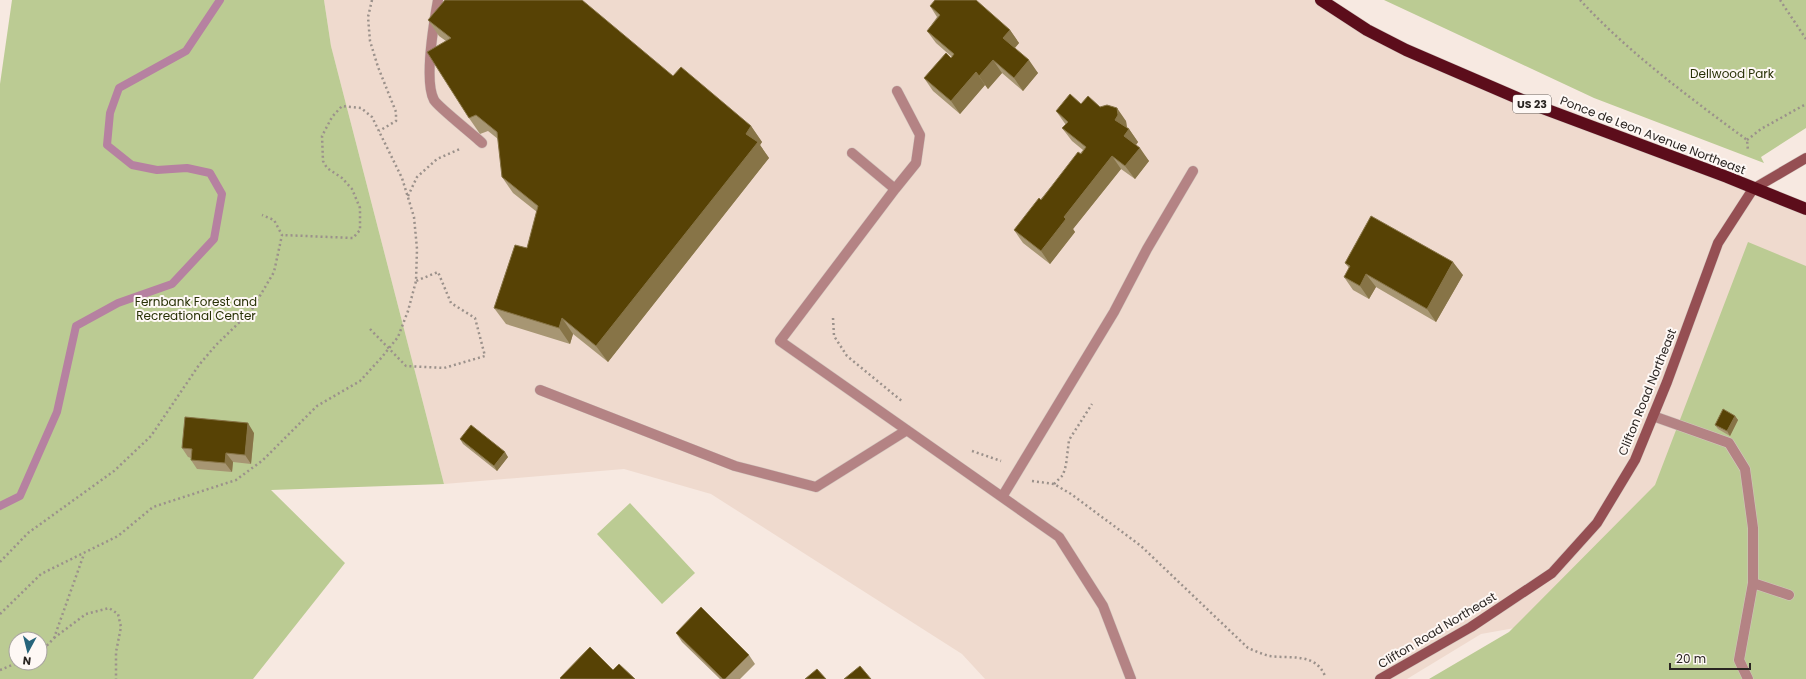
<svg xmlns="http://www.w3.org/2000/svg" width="1806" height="679" viewBox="0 0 1806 679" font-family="Poppins,sans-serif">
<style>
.built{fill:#efdace}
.green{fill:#bbcb93;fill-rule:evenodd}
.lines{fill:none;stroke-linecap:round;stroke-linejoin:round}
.stream{stroke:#b681a1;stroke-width:8}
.lane-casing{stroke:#d2c6bf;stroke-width:11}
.secondary-casing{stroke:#d2c6bf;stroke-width:11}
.highway-casing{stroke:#d2c6bf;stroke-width:13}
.path{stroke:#9b918b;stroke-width:2.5;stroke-dasharray:2 3;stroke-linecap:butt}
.lane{stroke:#b48384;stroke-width:10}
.secondary{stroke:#954f53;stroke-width:10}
.highway{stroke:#5c0d1b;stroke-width:12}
.wall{fill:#a79673}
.shaded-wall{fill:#877447}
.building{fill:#574205;stroke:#877447}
.labels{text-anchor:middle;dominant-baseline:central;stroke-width:4;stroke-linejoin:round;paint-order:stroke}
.shield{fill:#fef8f5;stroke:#6a6461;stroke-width:1}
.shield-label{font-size:11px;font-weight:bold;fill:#2a2522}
.park-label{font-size:12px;fill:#283106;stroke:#fef8f5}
.street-label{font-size:12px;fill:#2a2522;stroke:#fef8f5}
</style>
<rect width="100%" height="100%" fill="#f7e9e1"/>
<path class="built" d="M324,0H1324L1387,40L1806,209V679L1571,618L1481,634L1407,679H985L962,654L711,494L624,469L444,484L331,46Z"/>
<path class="green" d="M12,0H324L331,46L444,484L271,490L345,563L253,679H0V84ZM16,639H40V663H16Z
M1384,0H1806V128L1761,157L1764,163L1594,98Z
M1748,242L1806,266V679H1429L1509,632L1655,485Z
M630,503L695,573L662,604L597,534Z"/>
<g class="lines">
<path class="stream" d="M0,506L20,496L57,412L76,326L118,303L172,284L214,239L222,194L210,173L187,168L157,170L132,165L107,145L110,113L119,88L186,51L220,0"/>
<g class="lane-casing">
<path id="lane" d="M438,0C434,22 424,81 434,100C438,107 474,135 482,143
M852,153L895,189L916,163L920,135L897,91
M895,189L780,341L1059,537L1103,606L1131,679
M540,390L735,466L816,487L907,430
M1653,416L1729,443L1745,469L1753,528V583L1739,660L1748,679
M1002,497L1114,312L1147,249L1193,171
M1753,583L1789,595"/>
</g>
<g class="secondary-casing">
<path id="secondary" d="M1380,679L1471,627L1552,573L1597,523L1635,460L1667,382L1718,243L1753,189L1806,158"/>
</g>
<g class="highway-casing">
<path id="highway" d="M1321,0L1367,30L1406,50L1529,103L1727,177L1806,209"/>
</g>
<path class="path" d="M372,0L368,17L370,41L378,67L396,112V121L379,131
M1580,0C1629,53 1689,97 1747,140L1748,151
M1780,0L1806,39
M1747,140L1761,129L1806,104
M408,196L417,177L437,159L460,149
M833,318L834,336L847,356L903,402
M370,329L406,366L444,368L485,356L475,318L451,303L438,272L416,281
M972,451L1001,461
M1032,481L1054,484L1071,494L1141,546L1248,648C1255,651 1262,654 1269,656C1290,659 1315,652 1325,676
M1054,484L1063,475L1066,465L1069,440L1092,404
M0,562L28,533L114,471L151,436L199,365L216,345L251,311L274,272L282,235L274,220L262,215
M0,614L41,574L118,536L153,507L236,480L263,460L317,406L360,381L382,357L398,337L408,311L416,281L417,249L414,217L402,178L372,117L361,108L342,106L332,117L322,136L323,161L327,168L342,178L352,189L360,208V230L353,238L282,235
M54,638L86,614L109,608L118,614L121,627L116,652V679
M40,653L54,638L84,554
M0,670L17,663"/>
<use href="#lane" class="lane"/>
<use href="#secondary" class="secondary"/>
<use href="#highway" class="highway"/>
</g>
<path class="wall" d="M930,6L1010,30L1019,43L1015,48L1038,73L1023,91L1002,73L988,89L985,85L960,114L933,91L924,78L952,57L936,43L927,31L937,17Z
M428,20L673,76L751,126L762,142L760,145L769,158L608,362L573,334L570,344L506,324L494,308L527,248L537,212L513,193L502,177L498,139L488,131L480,134L469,118L446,41L439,36Z
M1081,104L1100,107L1126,121L1127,128L1129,129L1138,142L1136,145L1149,161L1135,179L1121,169L1073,229L1075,232L1050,264L1023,243L1014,230L1083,150L1072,141L1062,128L1066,125L1056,111Z
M1345,263L1463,275L1436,322L1376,287L1369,299L1353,290L1344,277L1349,268Z
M1735,416L1738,420L1730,436L1718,429L1715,425Z
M254,433L251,464L233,462L232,472L197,469L191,460V458L188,457L182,448Z
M460,439L508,457L497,471L463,444Z
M676,633L749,655L755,664L740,679H720L682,642Z"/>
<path class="shaded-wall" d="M1010,30L1019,43L1012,51L1003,38Z
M993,60L1002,73L988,89L979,76Z
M1029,60L1038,73L1023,91L1014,78Z
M976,72L985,85L960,114L951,101Z
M1117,108L1126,121L1127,128L1115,120Z
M751,126L762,142L760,145L769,158L608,362L596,346Z
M1129,129L1138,142L1133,149L1124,136Z
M1140,148L1149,161L1135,179L1125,166Z
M1112,156L1121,169L1073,229L1075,232L1050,264L1041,251L1064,217Z
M1453,262L1463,275L1436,322L1427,309Z
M1366,274L1376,287L1369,299L1360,286Z
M562,318L573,334L570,344L559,328Z
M1735,416L1738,420L1730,436L1727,431Z
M248,423L254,433L251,464L245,455Z
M505,452L508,457L497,471L494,466Z
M226,453L233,462L232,472L225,463Z"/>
<path class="building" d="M445,0H582L673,76L681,67L751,126L746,134L758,142L596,346L562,318L559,328L494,308L515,245L527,248L538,206L502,177L497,132L476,115L469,118L427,52L451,38L428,20Z
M935,0H976L1010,30L1003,38L1029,60L1014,78L993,60L979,76L976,72L951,101L924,78L946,53L951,58L954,54L927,31L940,15L930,6Z
M1070,94L1081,104L1088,96L1100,107L1107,105L1117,108L1118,115L1115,120L1129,129L1124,136L1140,148L1125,166L1112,156L1064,217L1066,219L1041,251L1014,230L1039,198L1041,200L1078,152L1081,154L1086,147L1062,128L1068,122L1056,111Z
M1371,216L1453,262L1427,309L1366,274L1360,286L1344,277L1350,266L1345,263Z
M1723,409L1735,416L1727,431L1715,425Z
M185,417L248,423L245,455L226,453L225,463L191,460L192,449L182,448Z
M471,425L505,452L494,466L460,439Z
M701,607L749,655L725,679H723L676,633Z
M590,647L613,670L619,664L635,679H561L560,678Z
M860,666L871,679H844Z
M817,669L826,679H805Z"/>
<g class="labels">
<rect class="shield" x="1513" y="95" width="38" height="18" rx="3"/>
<g class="shield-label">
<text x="1532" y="104">US 23</text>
</g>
<g class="park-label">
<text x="1732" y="73">Dellwood Park</text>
<text x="196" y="301">Fernbank Forest and<tspan x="196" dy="14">Recreational Center</tspan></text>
</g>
<g class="street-label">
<text transform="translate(1653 135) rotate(21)">Ponce de Leon Avenue Northeast</text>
<text transform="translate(1647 392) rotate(-68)">Clifton Road Northeast</text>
<text transform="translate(1437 630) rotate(-31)">Clifton Road Northeast</text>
</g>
</g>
<g transform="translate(28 651) rotate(187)"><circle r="19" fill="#fef8f5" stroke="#a9a4a1"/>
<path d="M0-3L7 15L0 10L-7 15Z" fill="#27647b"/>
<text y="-6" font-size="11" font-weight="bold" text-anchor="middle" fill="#2a2522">N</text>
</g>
<path d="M1670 663v6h80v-6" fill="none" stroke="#2a2522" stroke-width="2"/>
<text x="1676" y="663" font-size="12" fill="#2a2522" stroke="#fef8f5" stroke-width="3" paint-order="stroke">20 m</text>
</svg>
